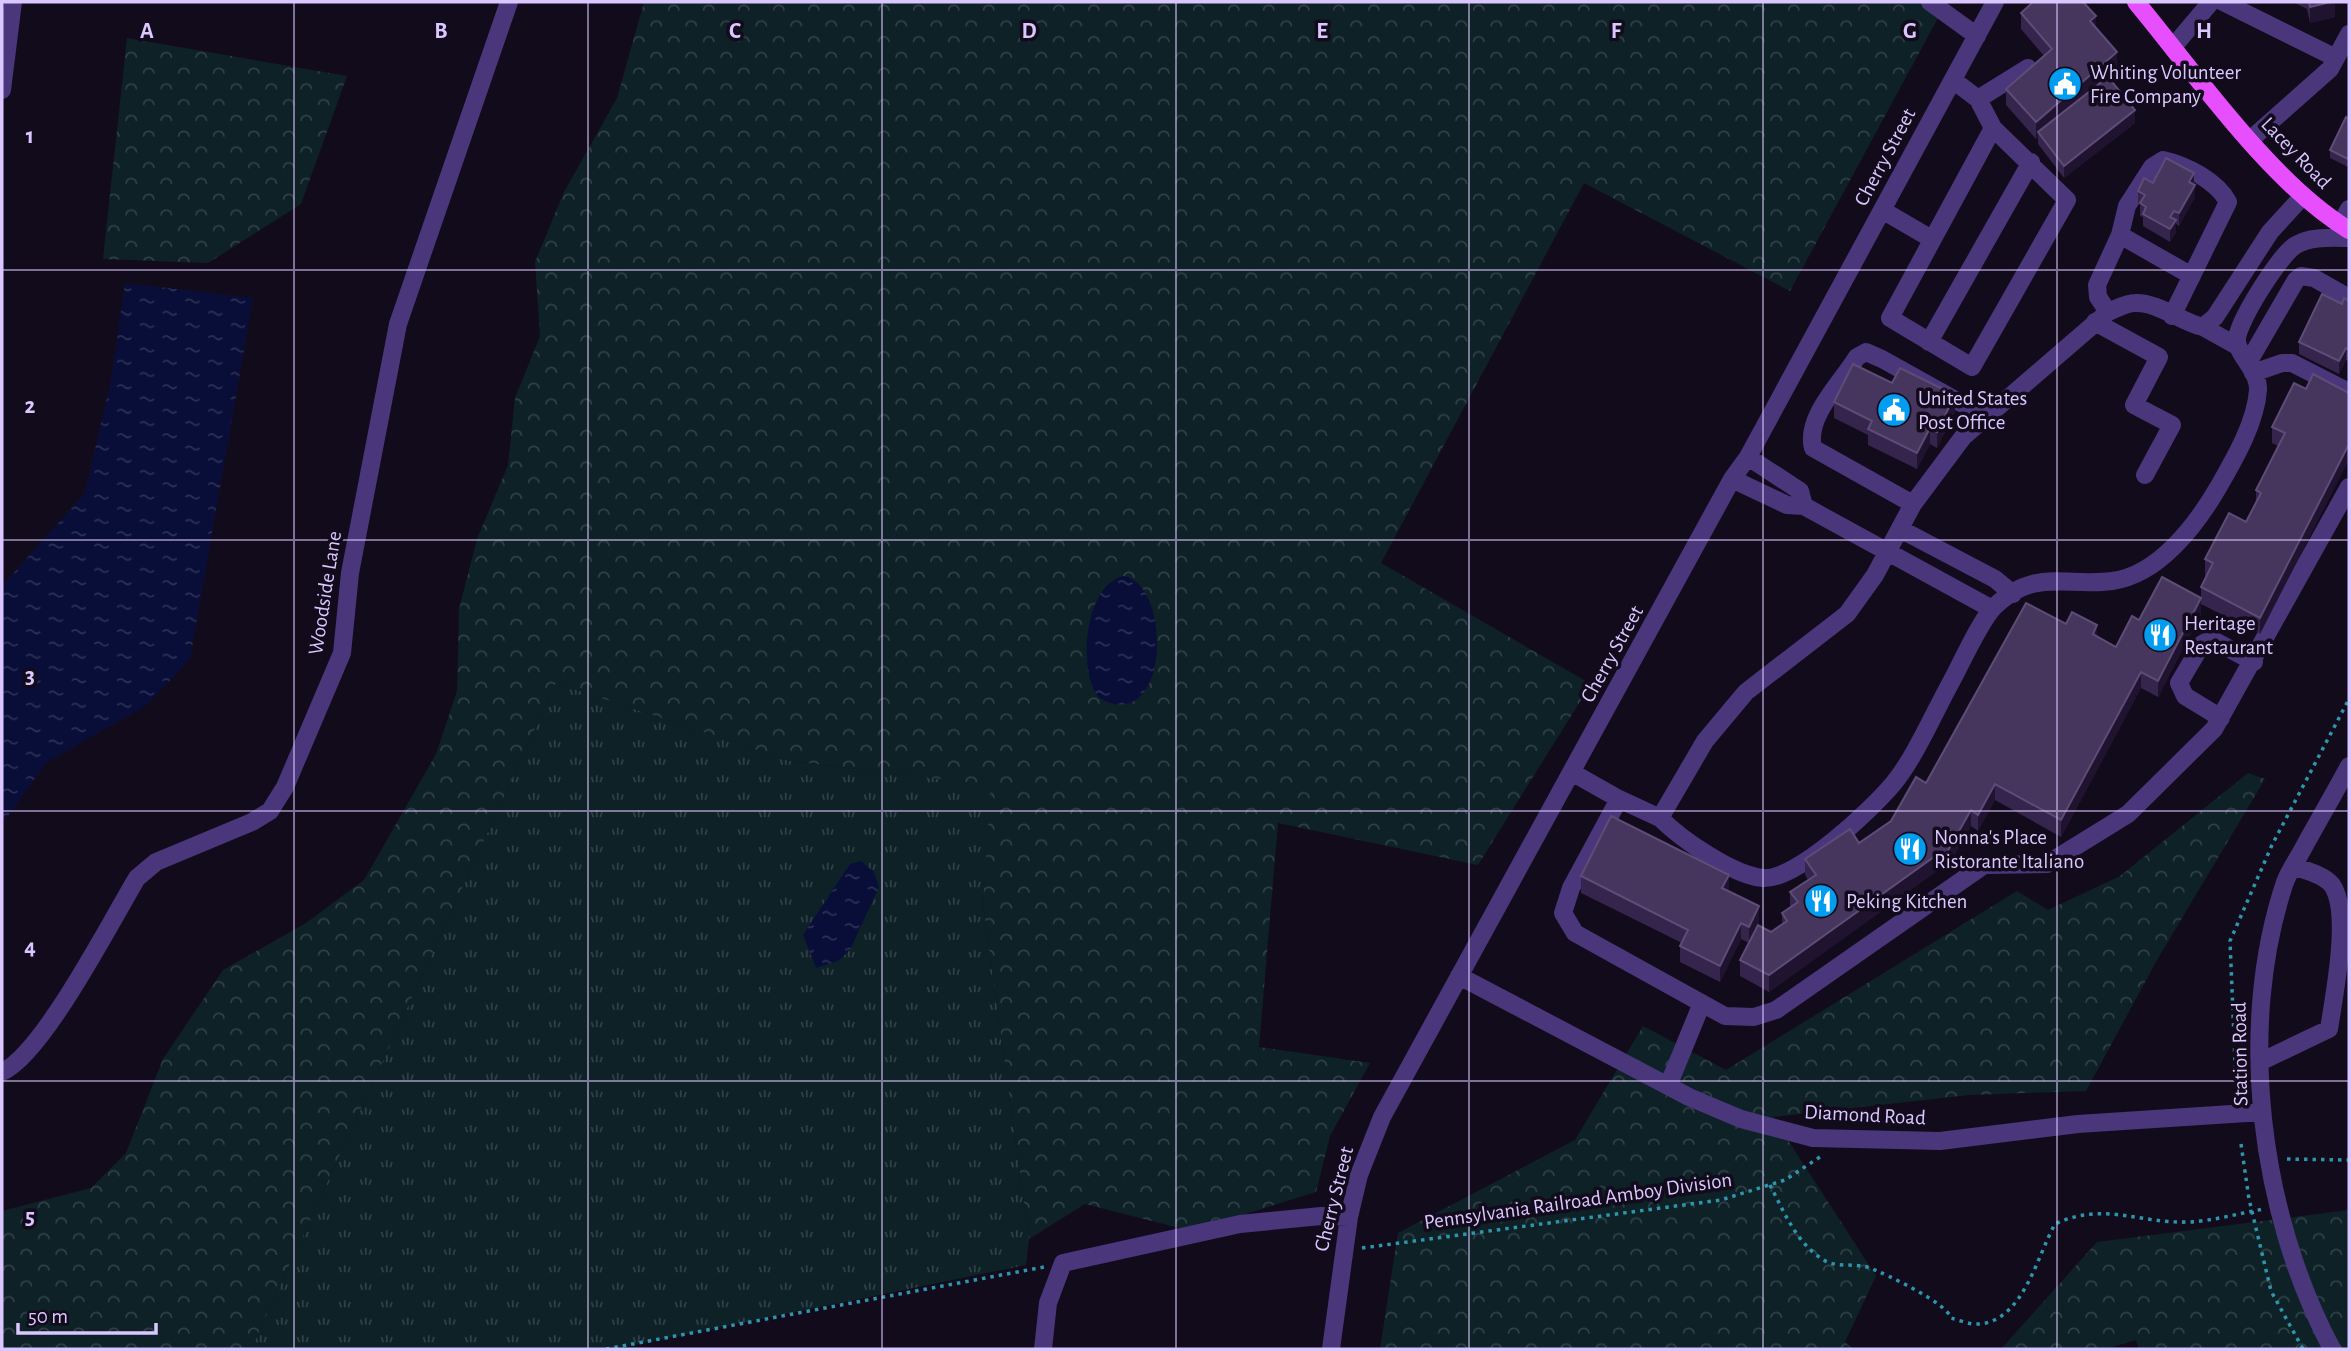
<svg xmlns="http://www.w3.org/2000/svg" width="2351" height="1351" viewBox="0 0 2351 1351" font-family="'Alegreya Sans',sans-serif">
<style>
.grass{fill:url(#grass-tufts)}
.forest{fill:url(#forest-crowns)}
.water{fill:url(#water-ripples)}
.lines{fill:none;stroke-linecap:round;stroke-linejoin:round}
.path{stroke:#2d95ac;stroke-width:3.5;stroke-dasharray:3.5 5;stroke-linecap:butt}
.minor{stroke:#4a367b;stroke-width:18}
.major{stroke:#e74ffe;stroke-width:18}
.wall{fill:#35244b}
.shaded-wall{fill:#1f1330}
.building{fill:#46365e;stroke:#5e4c77;stroke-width:2}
.grid{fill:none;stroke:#dbc7ff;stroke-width:2;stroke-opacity:0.55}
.labels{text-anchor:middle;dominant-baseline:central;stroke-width:7;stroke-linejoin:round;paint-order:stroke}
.poi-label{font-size:21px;fill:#dbc7ff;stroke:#120b1c;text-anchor:start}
.street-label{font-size:21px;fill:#dbc7ff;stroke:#120b1c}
.grid-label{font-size:23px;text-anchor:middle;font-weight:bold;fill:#dbc7ff;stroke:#120b1c;stroke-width:7;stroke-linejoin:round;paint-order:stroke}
</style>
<defs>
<pattern id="grass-tufts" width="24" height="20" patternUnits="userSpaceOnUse" patternTransform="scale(1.75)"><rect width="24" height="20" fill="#0e2126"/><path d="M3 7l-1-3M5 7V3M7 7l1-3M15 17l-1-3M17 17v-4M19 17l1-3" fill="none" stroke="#304047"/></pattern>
<pattern id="forest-crowns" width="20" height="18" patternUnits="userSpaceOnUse" patternTransform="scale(1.75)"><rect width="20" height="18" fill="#0e2126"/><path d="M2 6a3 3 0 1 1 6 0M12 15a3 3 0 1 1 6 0" fill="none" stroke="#304047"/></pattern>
<pattern id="water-ripples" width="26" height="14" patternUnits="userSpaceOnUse" patternTransform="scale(1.75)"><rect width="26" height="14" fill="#090e38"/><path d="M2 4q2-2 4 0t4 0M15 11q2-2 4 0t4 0" fill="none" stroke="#2c3056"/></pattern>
</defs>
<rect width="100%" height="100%" fill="#120b1c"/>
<path class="grass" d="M556,683L790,761L992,785L983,904L1029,1239L1026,1265L614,1349H251Z"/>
<path class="forest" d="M644,2H1924L1938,18L1790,291L1584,183L1381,563L1591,684L1478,865L1278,823L1259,1047L1370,1063L1330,1136L1316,1192L1191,1231L1085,1204L1029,1239L983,904L991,785L790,761L556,683L251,1349H2V1211L91,1188L126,1153L163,1059L223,970L306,923L364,880L436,754L457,691L459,609L477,539L508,465L515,398L540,336L535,262L564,192L617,98Z
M127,38L347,76L301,204L208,263L103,259Z
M2248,773L2265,779L2157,960L2086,1091L1969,1095L1773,1117L1876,1276L1845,1342L1853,1349H1380L1398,1233L1575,1140L1643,1026L1726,1070L2017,891L2048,910L2120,876Z
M2349,1210V1349H2139L2136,1340L2105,1349H2001L2097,1242Z"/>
<path class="water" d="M125,283L253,298L190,659L147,705L47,762L2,824V586L85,493L111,380Z
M1124,576C1173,585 1170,738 1099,698C1077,671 1084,584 1124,576Z
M861,861L874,872L879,887L850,950L838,961L816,968L803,935L850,864Z"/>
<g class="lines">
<path class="path" d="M2236,1086L2230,941L2272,845L2349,699
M2241,1144L2249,1199L2271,1291L2303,1349
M2287,1159L2349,1160
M1770,1185C1784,1212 1796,1242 1822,1259C1836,1269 1854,1262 1870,1268C1886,1274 1947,1303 1951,1318C1959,1320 1970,1325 1978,1324C2023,1322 2037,1256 2055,1224C2104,1201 2139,1224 2189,1222C2213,1221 2240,1213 2264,1209
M1362,1248L1721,1200L1785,1180L1820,1157
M606,1349L1044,1267"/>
<path class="minor" d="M1930,2L1977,36
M2223,2L2336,58L2349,34
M2173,47L2211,2
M1953,80L1978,99L1993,128L2067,200L1972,367L1890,318L1993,128
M2,90L13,2
M1978,99L2028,68
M2250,140L2330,69L2336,58
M2303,196L2270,232L2215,317L2203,327C2181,322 2158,302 2135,303C2126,303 2116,309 2108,312L1963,437L1913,504L1875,575L1847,614L1746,692L1705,741L1660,818C1681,839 1732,875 1763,878C1796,881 1872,809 1893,784C1914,759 1934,713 1950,684C1961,664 1979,623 1993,608C2034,567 2065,587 2112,581C2159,575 2197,524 2219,486C2235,458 2256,422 2258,390C2259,371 2238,356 2237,341C2235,325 2281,253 2296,245C2311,236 2332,238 2349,238
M1882,210L1930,238
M2340,225L2349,209
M2120,235L2192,276
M2108,312L2098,297L2097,285L2120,235L2127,206L2152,167L2163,160C2186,165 2217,181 2228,202L2172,316
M2095,322L2159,357L2134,405L2172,425L2145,475
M2203,327L2237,346
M1929,342L2031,162
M2249,361L2296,280L2301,276L2314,278L2349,298
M2253,373L2282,363H2292L2349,392
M1732,479L1787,505L1804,506L1800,491L1748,457
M1913,504L1813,448C1805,417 1841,383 1857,357L1866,352L1882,359L1986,417
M1804,506L1992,609
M1900,529L1995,579L2013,594
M2221,718L2185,696L2179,683L2202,644L2211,639L2254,662
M1573,773L1619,799L1571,888L1563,913L1575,933L1725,1016L1754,1017L1776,1010L1984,865L2047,864L2128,814L2214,729L2349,487
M1619,799L1660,818
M1459,976L1689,1097L1741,1119L1813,1138L1940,1141L2078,1124L2262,1112
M2260,1062L2329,1029C2334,996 2351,912 2332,885C2323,874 2306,871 2293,866
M2,1072C43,1054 111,921 137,878L156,862L252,822L270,811L285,787L342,653L350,573L398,324L509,2
M1668,1086L1702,1003
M1043,1349L1048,1303L1063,1263L1240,1224L1321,1216L1349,1217
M1331,1349L1349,1217L1359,1175L1382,1117L1732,479L1748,457L1995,2
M2332,1349C2260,1214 2236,1028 2285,882C2290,869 2299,857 2305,845C2320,818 2335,792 2349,766"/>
<path class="major" d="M2136,2C2195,73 2271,183 2349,230"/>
</g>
<path class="wall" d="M2293,2H2335V17L2310,23L2307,9Z
M2021,13L2096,28L2117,68L2092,90L2135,123L2064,178L2038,144V137L2036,139L2006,105V89L2044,56L2021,29Z
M2349,119L2348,167L2330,158V150Z
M2153,183L2194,184L2195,197L2179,226L2176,224V232L2170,242L2143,226V217L2140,216V204L2138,203V191Z
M2349,301V361L2346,360L2339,374L2299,354V342L2342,304Z
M1892,383L1955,411L1937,448L1930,444L1917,469L1868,445V435L1834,418V402Z
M2294,383L2260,634L2201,604V614L2158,697L2141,688L2061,837L1995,800L1978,831L1971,826L1946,870L1941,868L1769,992L1740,976V960L1749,943L1741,939L1720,982L1680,962V946L1682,943L1581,893V876L1729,891L1759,922L1752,936L1771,932L1782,925V913L1790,907V892L1808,880L1805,875V859L1859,843L1891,821L1926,783L2066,624L2097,637L2116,647L2139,620L2201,598V587L2206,576L2205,575V559L2246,522L2256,502V490L2278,446L2272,443V427Z"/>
<path class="shaded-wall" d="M2331,2H2335V17L2310,23V7Z
M2096,16V32L2090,21Z
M2117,52V68L2040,135L2038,132V137L2036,139V122Z
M2135,110V123L2064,178V166Z
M2194,173V185L2189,182Z
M2195,185V197L2179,226V213Z
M2176,220V232L2170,242V229Z
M2346,348V360L2339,374V361Z
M1955,395V411L1937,448V432Z
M1930,428V444L1917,469V453Z
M2349,444V460L2260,634V618Z
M2201,598V614L2158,697V681Z
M2097,625V641L2093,634Z
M2141,672V688L2061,837V820Z
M1995,784V800L1978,831V815Z
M1971,810V826L1946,870V854Z
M1941,852V868L1769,992V975Z
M1729,875V891L1722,888Z
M1759,906V922L1749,943V927Z
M1741,923V939L1720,982V966Z"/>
<path class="building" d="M2033,2H2083L2096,16L2090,21L2117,52L2036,122L2006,89L2052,49L2021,13Z
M2309,2H2331L2310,7Z
M2108,77L2135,110L2064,166L2038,132Z
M2346,117L2349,119V156L2348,159L2330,150Z
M2166,158L2194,173L2189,182L2195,185L2179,213L2174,211L2170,217L2176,220L2170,229L2143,214L2146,207L2140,203L2145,195L2138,191L2144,178L2153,183Z
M2322,294L2342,304L2344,298L2349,301V349L2346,348L2339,361L2299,342Z
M1853,364L1892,383L1900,368L1955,395L1937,432L1930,428L1917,453L1868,429L1872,421L1834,402Z
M2313,374L2349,393V444L2260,618L2201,587L2213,563L2205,559L2229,513L2246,522L2261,493L2256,490L2285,433L2272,427L2294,383L2306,389Z
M2162,577L2201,598L2158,681L2141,672L2061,820L1995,784L1978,815L1971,810L1946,854L1941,852L1769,975L1740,960L1758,925L1771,932L1787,921L1782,913L1798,902L1790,892L1816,875L1805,859L1850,829L1859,843L1891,821L1916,777L1926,783L2026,603L2066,624L2072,612L2097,625L2093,634L2116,647L2132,616L2139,620Z
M1611,816L1729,875L1722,888L1759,906L1749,927L1741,923L1720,966L1680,946L1688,930L1581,876Z"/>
<path class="grid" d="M294,2V1349M588,2V1349M882,2V1349M1176,2V1349M1469,2V1349M1763,2V1349M2057,2V1349M2,270H2349M2,540H2349M2,811H2349M2,1081H2349"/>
<defs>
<g id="civic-disc" transform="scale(1.75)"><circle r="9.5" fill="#029df0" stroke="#120b1c"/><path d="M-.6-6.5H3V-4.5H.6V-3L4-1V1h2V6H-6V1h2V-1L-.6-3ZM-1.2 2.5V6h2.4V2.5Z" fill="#fff"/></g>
<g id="restaurant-disc" transform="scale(1.75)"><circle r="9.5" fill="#029df0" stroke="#120b1c"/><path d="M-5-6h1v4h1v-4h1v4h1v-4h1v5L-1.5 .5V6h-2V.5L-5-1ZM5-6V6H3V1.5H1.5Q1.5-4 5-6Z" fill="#fff"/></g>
</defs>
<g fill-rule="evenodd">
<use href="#civic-disc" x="2065" y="84"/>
<use href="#civic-disc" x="1894" y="410"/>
<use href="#restaurant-disc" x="2160" y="635"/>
<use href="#restaurant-disc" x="1910" y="849"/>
<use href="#restaurant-disc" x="1821" y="901"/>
</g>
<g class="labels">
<g class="poi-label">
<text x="2090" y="72">Whiting Volunteer<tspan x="2090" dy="24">Fire Company</tspan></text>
<text x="1918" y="398">United States<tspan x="1918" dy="24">Post Office</tspan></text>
<text x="2184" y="623">Heritage<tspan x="2184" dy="24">Restaurant</tspan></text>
<text x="1934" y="837">Nonna's Place<tspan x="1934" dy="24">Ristorante Italiano</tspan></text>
<text x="1846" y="901">Peking Kitchen</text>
</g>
<g class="street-label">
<text transform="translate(2296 153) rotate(46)">Lacey Road</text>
<text transform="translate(1885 157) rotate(-62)">Cherry Street</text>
<text transform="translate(325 593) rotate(-81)">Woodside Lane</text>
<text transform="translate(1612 654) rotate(-61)">Cherry Street</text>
<text transform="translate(2240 1054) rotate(-91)">Station Road</text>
<text transform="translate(1865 1115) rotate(3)">Diamond Road</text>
<text transform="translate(1334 1199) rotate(-76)">Cherry Street</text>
<text transform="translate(1578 1201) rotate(-8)">Pennsylvania Railroad Amboy Division</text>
</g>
</g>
<g class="grid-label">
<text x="147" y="38">A</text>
<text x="441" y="38">B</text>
<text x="735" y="38">C</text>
<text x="1029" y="38">D</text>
<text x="1322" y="38">E</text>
<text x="1616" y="38">F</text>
<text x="1910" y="38">G</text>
<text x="2204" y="38">H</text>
<text x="30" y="143">1</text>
<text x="30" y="413">2</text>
<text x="30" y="683">3</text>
<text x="30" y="954">4</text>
<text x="30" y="1224">5</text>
</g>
<rect width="2351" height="1351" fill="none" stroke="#dbc7ff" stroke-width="7"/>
<path d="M18 1323v10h138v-10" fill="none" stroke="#dbc7ff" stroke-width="3.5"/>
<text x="28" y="1323" font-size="21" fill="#dbc7ff" stroke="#120b1c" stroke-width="5" paint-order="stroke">50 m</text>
</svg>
